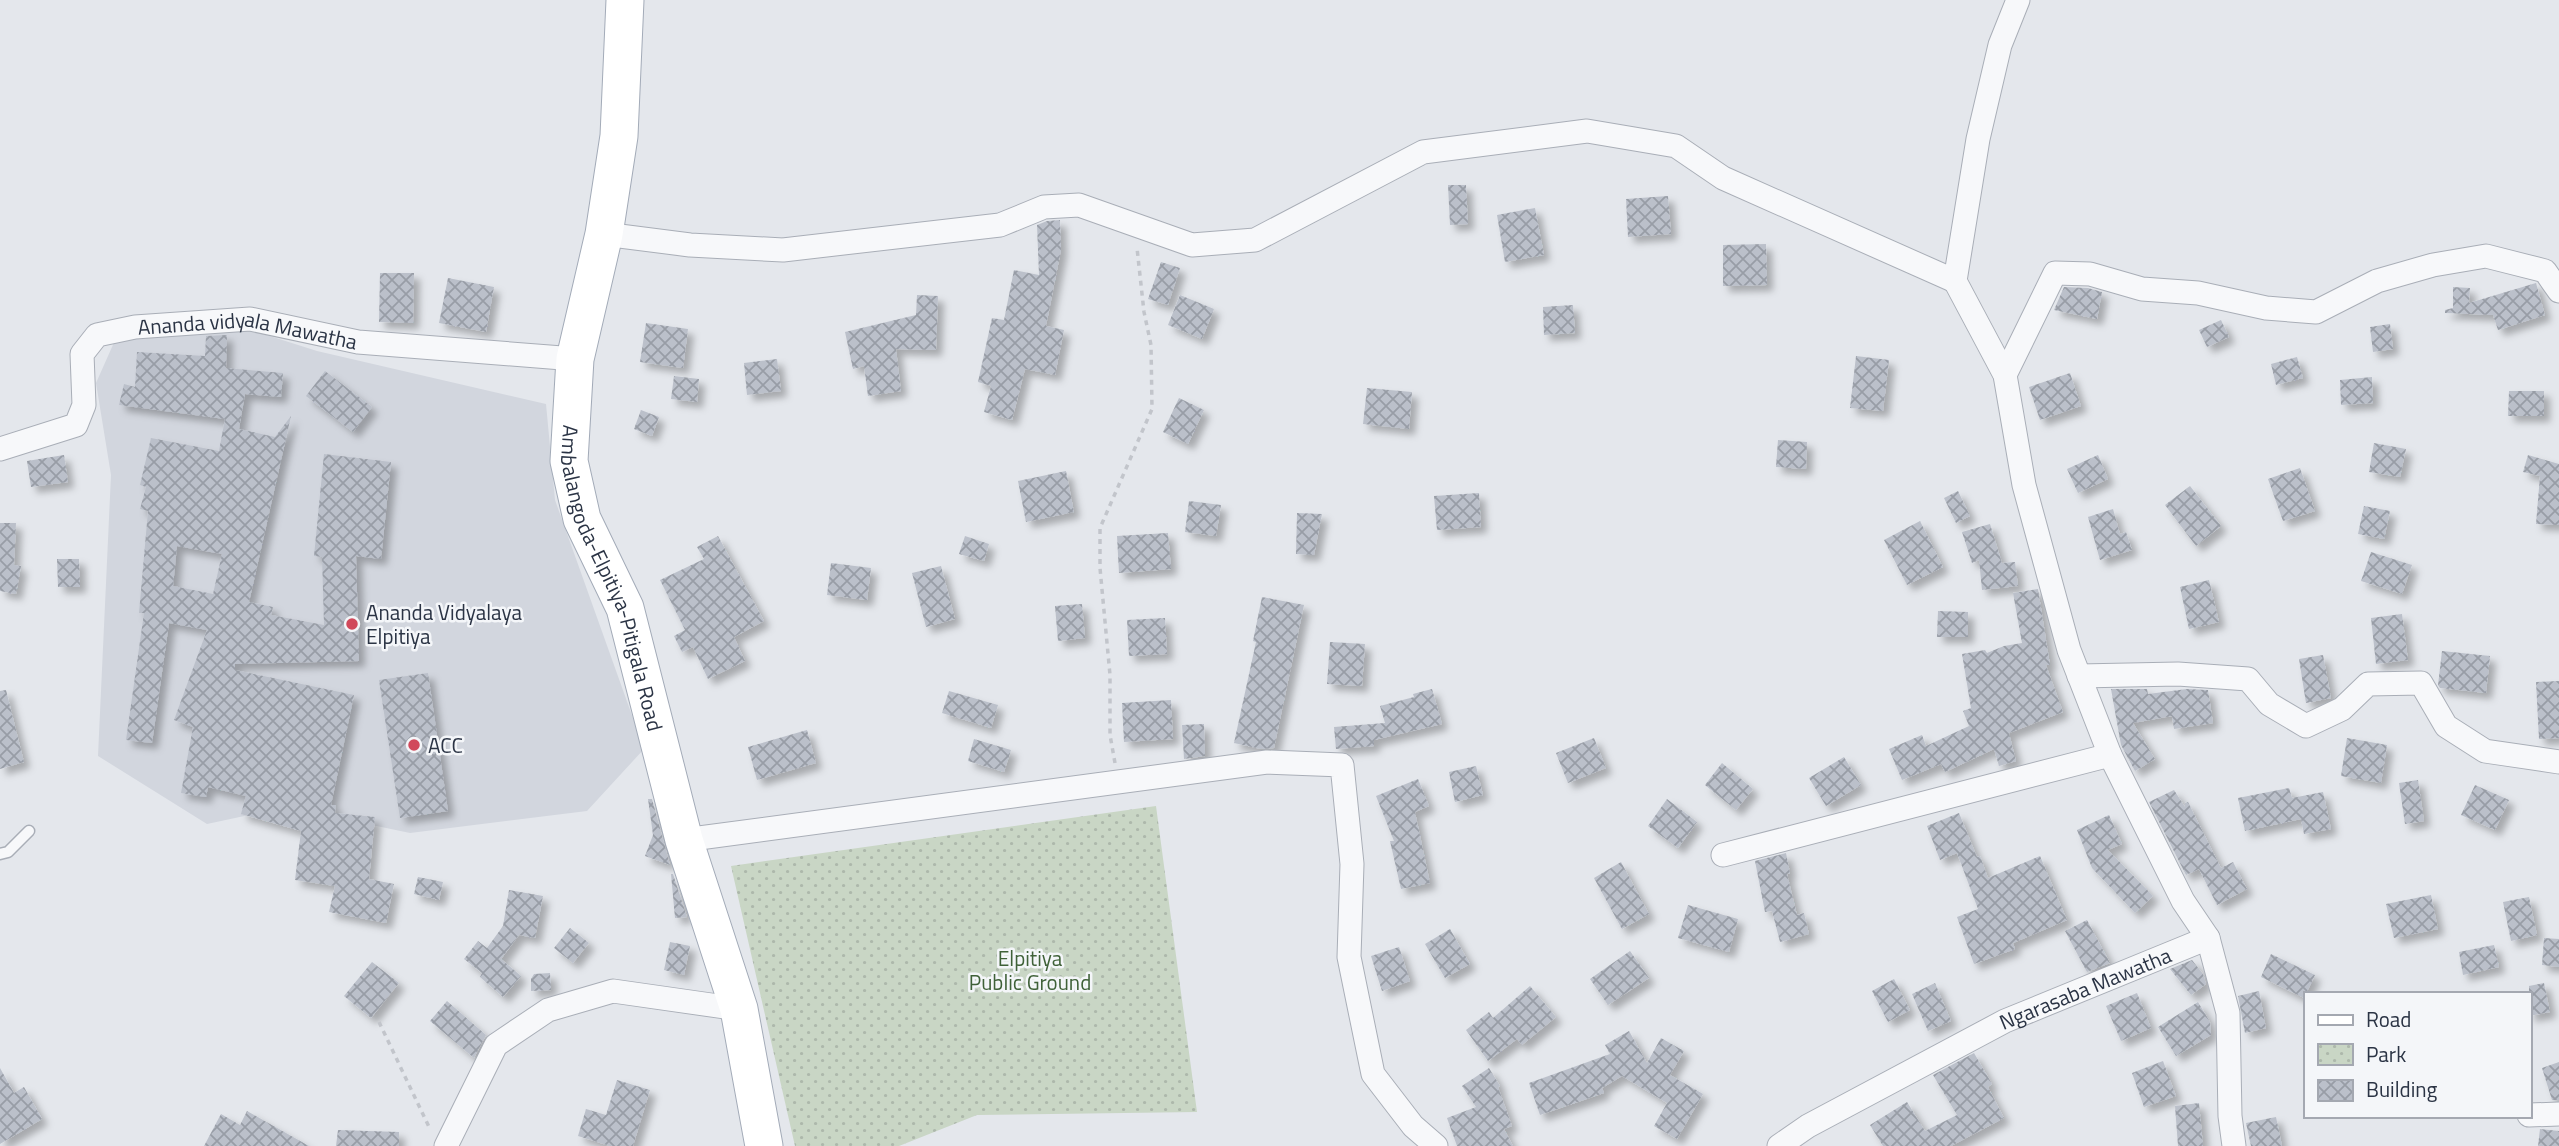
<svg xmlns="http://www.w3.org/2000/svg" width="2559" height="1146" viewBox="0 0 2559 1146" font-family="'Titillium Web',sans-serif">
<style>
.built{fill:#d2d6de}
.park{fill:url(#park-dots)}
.building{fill:url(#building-cross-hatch);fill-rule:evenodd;filter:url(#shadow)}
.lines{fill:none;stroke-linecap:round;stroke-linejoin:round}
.lane-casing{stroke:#a9aeb7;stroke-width:13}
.street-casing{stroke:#a9aeb7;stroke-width:25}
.primary-casing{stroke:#a3abb8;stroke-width:39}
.path{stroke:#c2c5cb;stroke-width:3.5;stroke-dasharray:5 5;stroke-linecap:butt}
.lane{stroke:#f7f8fa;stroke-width:10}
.street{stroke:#f7f8fa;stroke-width:23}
.primary{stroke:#fff;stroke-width:37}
.poi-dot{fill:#d1495b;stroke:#f4f6f9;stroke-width:2.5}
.labels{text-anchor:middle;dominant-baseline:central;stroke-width:5;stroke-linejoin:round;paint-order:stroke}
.street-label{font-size:21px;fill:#2b3445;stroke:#f4f6f9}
.poi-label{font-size:21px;fill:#2b3445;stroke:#f4f6f9;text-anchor:start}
.park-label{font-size:21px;fill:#3f6138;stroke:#f4f6f9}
</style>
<defs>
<pattern id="park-dots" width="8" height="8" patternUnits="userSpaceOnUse" patternTransform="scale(1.75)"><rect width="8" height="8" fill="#c9d6c5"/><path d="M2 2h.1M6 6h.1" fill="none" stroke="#adb8ab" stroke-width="1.8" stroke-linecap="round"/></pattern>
<pattern id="building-cross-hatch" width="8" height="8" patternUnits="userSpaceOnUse" patternTransform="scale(1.75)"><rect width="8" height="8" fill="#bbc0ca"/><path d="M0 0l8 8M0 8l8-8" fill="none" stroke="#989da6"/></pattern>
<filter id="shadow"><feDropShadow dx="6" dy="6" stdDeviation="3.5" flood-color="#0004"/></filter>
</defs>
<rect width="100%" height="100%" fill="#e4e7ec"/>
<path class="built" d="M238,326L317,351L546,404L555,500L644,749L587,811L410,833L286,807L207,824L98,756L111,475L96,383L116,338Z"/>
<path class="park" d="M1156,806L1197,1112L977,1115L899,1146H795L731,866Z"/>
<path class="building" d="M1448,185H1466L1468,224L1450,225Z
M1668,196L1671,234L1628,237L1626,199Z
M1535,208L1544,255L1505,262L1497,215Z
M1060,220L1061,250L1046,326L1064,330L1055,375L1025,369L1012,420L984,412L991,386L978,382L992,318L1004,320L1014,270L1039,275L1037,225L1047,221Z
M1766,244L1767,285L1723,286V245Z
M1161,262L1180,268L1168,305L1148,299Z
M380,273H414L413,323L379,322Z
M448,278L494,287L486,332L439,323Z
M2536,283L2545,315L2498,330L2493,315L2445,313V310L2453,308V287L2470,288L2469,303Z
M2064,287L2088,288L2102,292L2097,319L2054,310Z
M917,295L938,296L936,350L896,349L901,391L868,396L864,366L853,369L845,332L916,315Z
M1180,295L1214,309L1202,339L1168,325Z
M1573,305L1575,333L1544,335L1543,307Z
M2221,320L2229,337L2207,347L2199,330Z
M646,323L688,329L683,368L640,362Z
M2390,324L2393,349L2373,352L2370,327Z
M227,335L226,368L283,373L281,397L245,394L239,429L275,437L291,416L249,602L273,607L271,615L324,625L322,557L314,556L324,454L391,462L381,559L356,556L359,661L235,664V670L354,695L331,805H336L335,813L375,817L369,879L394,884L386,923L329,912L335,886L295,880L301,831L241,814L246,796L208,787L206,797L181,793L193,727L174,720L207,630L169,623L152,743L126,740L144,613H139L148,511L140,509L146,487L140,485L151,438L219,451L225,419L119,405L124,384L135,387L137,352L205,356L206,336ZM177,546L222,554L213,594L173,586Z
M1856,356L1889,360L1883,411L1850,408Z
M2297,357L2303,378L2276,385L2271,364Z
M777,359L781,391L747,395L744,363Z
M325,371L372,407L353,432L306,396Z
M2070,373L2081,406L2040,420L2029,387Z
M674,376L699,379L697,402L671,399Z
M2372,377L2373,403L2341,405L2340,380Z
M1367,388L1412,392L1409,429L1363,424Z
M2509,391H2544V416H2508Z
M1179,398L1204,410L1188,444L1163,432Z
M641,410L659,417L652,436L634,429Z
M1778,440L1807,442L1806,469L1776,467Z
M2374,443L2406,449L2400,477L2369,472Z
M64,455L68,482L31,487L27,461Z
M2098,455L2108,479L2078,493L2067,469Z
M2528,455L2559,464V525L2536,524L2540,476L2523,472Z
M2300,468L2315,511L2283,521L2268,479Z
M1066,471L1074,512L1026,522L1018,481Z
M2190,486L2221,526L2196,546L2165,505Z
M1958,491L1970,516L1956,523L1944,498Z
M1479,493L1481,527L1437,530L1434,496Z
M1189,501L1221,505L1216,536L1185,532Z
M2364,506L2390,511L2384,539L2358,534Z
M2113,509L2120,534L2126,532L2132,550L2100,560L2088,517Z
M1297,513L1322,514L1314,555L1296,554Z
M1920,521L1943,567L1907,585L1884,540Z
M0,523H16L14,565L21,566L16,594L0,591Z
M1990,524L2002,563L2015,562L2018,586L1982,590L1979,560L1972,563L1962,532Z
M1168,533L1171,569L1119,573L1117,536Z
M718,536L764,621L734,637L745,661L708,679L693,647L682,652L674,636L685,630L660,580L704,559L697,547Z
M965,536L989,544L984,561L959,554Z
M2371,552L2412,565L2402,594L2361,581Z
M57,559H79L80,587H58Z
M831,563L871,568L867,600L827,595Z
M941,566L955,619L926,627L912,573Z
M2209,580L2219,622L2189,629L2180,587Z
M2038,589L2050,665H2046L2063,712L2009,733L2016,761L1999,766L1994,749L1945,772L1941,764L1902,780L1889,749L1922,735L1926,746L1969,726L1963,711L1971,708L1962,654L1985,650L1987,653L2004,646L2022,643L2013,593Z
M1262,597L1304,605L1274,748L1261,749L1234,743L1256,642L1253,641Z
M1082,604L1085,638L1058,641L1055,606Z
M1938,611L1968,612V637H1937Z
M2402,614L2408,660L2376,664L2371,618Z
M1165,618L1167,654L1129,656L1127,620Z
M1330,642L1365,644L1362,686L1327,684Z
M2442,651L2490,656L2486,693L2440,688L2438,685Z
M2323,655L2331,698L2306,703L2299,659Z
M428,673L448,811L400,818L379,680Z
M2559,681V738L2539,739L2536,682Z
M1432,689L1442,724L1374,740V746L1336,749L1334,727L1385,723L1380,706L1414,697L1413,694Z
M2111,689H2147L2148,694L2187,689L2208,690L2213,723L2174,729L2172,716L2133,723L2155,759L2135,771L2121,745Z
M6,690L24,762L0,769V691Z
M949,691L998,705L991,728L942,713Z
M1171,700L1173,739L1124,742L1122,703Z
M1204,724L1205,756L1184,759L1182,725Z
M807,730L816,763L757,780L748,747Z
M1594,738L1606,768L1568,783L1556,753Z
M2347,738L2387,745L2381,783L2341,776Z
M974,739L1011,750L1004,772L968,761Z
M1844,757L1861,785L1826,806L1809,778Z
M1722,763L1753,789L1736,810L1705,785Z
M1476,766L1483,795L1455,802L1449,772Z
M1418,779L1429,806L1415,812L1430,883L1401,889L1390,841H1394L1376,796Z
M2418,780L2424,821L2405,824L2399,783Z
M2475,785L2509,800L2495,830L2461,815Z
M2289,788L2292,798L2323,792L2331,829L2304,834L2301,819L2245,831L2238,798Z
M2174,790L2185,807V803L2188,802L2221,868L2233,862L2247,889L2217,905L2199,869L2186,875L2149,802Z
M648,799H652L670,865L645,856L653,835Z
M1667,799L1697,822L1678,848L1648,826Z
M1959,813L1977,857L1980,856L1988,878L2040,856L2067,920L2013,943L2015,949L1974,964L1957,917L1978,909L1957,853L1940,860L1927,826Z
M2109,815L2122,844L2108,850L2153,896L2135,913L2092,868L2077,830Z
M1786,853L1790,873L1787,874L1797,915L1804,913L1809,934L1780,942L1772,911L1765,912L1755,861Z
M1621,862L1649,914L1622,929L1594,878Z
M671,874H673L687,917L675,918Z
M418,877L443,882L439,900L414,894Z
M509,890L543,896L535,938L519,935L501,959L521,976L503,997L480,977L482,973L464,959L478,941L487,948L503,926Z
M2431,895L2438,929L2394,938L2386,904Z
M2529,897L2537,935L2511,941L2503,902Z
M1688,905L1738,919L1729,952L1678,938Z
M2087,920L2110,963L2087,972L2065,931Z
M570,928L589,943L573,963L554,948Z
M1450,929L1470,964L1445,978L1425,944Z
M2544,938L2559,939V967L2542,965Z
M670,942L690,946L684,975L664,970Z
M2494,945L2499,967L2463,975L2459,952Z
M1399,947L1410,981L1382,991L1371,956Z
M1630,951L1649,978L1608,1005L1590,979Z
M2271,954L2315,975L2304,998L2261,977Z
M2192,960L2203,974L2206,984L2191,995L2170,969Z
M372,962L399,983L371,1018L344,996Z
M550,973L551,990L531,991V979L534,974Z
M1894,979L1910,1010L1888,1022L1872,991Z
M1935,983L1951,1021L1928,1031L1912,994Z
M2544,983L2550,1012L2529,1016V986Z
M1530,986L1556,1017L1522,1045L1517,1039L1488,1061L1466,1030L1489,1012L1493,1018Z
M2259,991L2266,1028L2245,1033L2238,996Z
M2137,993L2151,1028L2121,1041L2106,1006Z
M447,1001L486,1035L474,1058L430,1021Z
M2198,1002L2210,1022L2211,1035L2176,1056L2158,1027Z
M1629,1031L1647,1063L1661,1038L1684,1051L1670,1075L1703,1094L1677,1139L1654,1126L1667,1103L1622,1076L1602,1088L1604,1093L1540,1115L1529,1083L1610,1054L1605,1045Z
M1974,1053L1992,1084L1988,1087L2004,1118L1951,1146H1883L1870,1125L1907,1102L1925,1131L1957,1115L1933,1075Z
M2163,1061L2176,1096L2144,1107L2132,1073Z
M2559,1062V1100H2552L2542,1068Z
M0,1068L14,1093L24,1087L42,1119L0,1144Z
M1489,1068L1500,1086L1498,1087L1512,1126L1504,1129L1513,1146H1457L1447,1118L1476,1107L1462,1086Z
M617,1080L650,1090L633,1146H610L578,1136L586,1109L606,1115Z
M2199,1103L2203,1146H2178L2175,1106Z
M247,1111L309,1146H204L221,1114L240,1125Z
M2276,1117L2282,1146H2251L2246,1123Z
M2540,1129L2559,1131V1146H2538Z
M338,1130L399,1132V1146H336Z"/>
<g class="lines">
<g class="lane-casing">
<path id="lane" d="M0,854L8,852L29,831"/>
</g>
<g class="street-casing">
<g id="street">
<path d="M2018,0L2000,45L1978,139L1955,281L2005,375L2024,485L2069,650L2110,755L2183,901L2208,938"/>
<path d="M604,234L690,245L783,250L1000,225L1044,207L1079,205L1192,245L1255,240L1423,152L1587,131L1676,146L1723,178L1955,281"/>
<path d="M2005,375L2055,273L2090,274L2142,289L2198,293L2266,308L2316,312L2377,281L2433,265L2486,256L2545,271L2559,291"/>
<path id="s1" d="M0,449L76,425L84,405L82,354L97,335L135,327L250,319L358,342L575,359"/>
<path d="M2079,676L2178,674L2248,679L2269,704L2306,726L2342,709L2368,684L2421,683L2446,726L2485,751L2559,762"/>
<path d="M684,840L1267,762L1342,765L1352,864L1349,957L1373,1074L1413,1126L1436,1146"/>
<path d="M1723,855L2110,755"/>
<path d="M2529,1115L2559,1114"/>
<path d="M446,1146L496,1045L548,1010L613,991L739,1009"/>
<path id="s2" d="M1779,1146L1808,1126L2005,1021L2208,938L2228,1013L2230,1116L2234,1146"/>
</g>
</g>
<g class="primary-casing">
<g id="primary">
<path id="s3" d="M625,0L619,136L604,234L575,359L569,461L582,519L625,608L684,840L739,1009L764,1146"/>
</g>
</g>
<path class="path" d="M1115,763L1110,735V675L1100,568V528L1152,409L1151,345L1144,312L1137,248
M379,1022L430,1129"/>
<use href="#lane" class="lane"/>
<use href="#street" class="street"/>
<use href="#primary" class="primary"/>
</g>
<g class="poi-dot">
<circle cx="352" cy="624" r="7"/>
<circle cx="414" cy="745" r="7"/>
</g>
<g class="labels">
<g class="street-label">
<text stroke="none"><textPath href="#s1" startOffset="329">Ananda vidyala Mawatha</textPath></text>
<text stroke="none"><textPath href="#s3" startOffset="590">Ambalangoda-Elpitiya-Pitigala Road</textPath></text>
<text stroke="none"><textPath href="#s2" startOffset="345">Ngarasaba Mawatha</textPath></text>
</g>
<g class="poi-label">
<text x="366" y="612">Ananda Vidyalaya<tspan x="366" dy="24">Elpitiya</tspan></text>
<text x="428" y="745">ACC</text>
</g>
<g class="park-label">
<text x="1030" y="958">Elpitiya<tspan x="1030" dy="24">Public Ground</tspan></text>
</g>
</g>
<rect x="2304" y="992" width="228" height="126" fill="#f4f6f9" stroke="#a4a8b1" stroke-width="2"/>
<rect x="2318" y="1015" width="35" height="10" fill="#ffffff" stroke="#a4a8b1" stroke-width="2"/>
<text x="2366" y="1027" font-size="21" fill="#2b3445">Road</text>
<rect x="2318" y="1044" width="35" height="21" fill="url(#park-dots)" stroke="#a4a8b1" stroke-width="2"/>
<text x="2366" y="1062" font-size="21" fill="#2b3445">Park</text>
<rect x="2318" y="1080" width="35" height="21" fill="url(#building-cross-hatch)" stroke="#a4a8b1" stroke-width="2"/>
<text x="2366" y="1097" font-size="21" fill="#2b3445">Building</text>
</svg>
